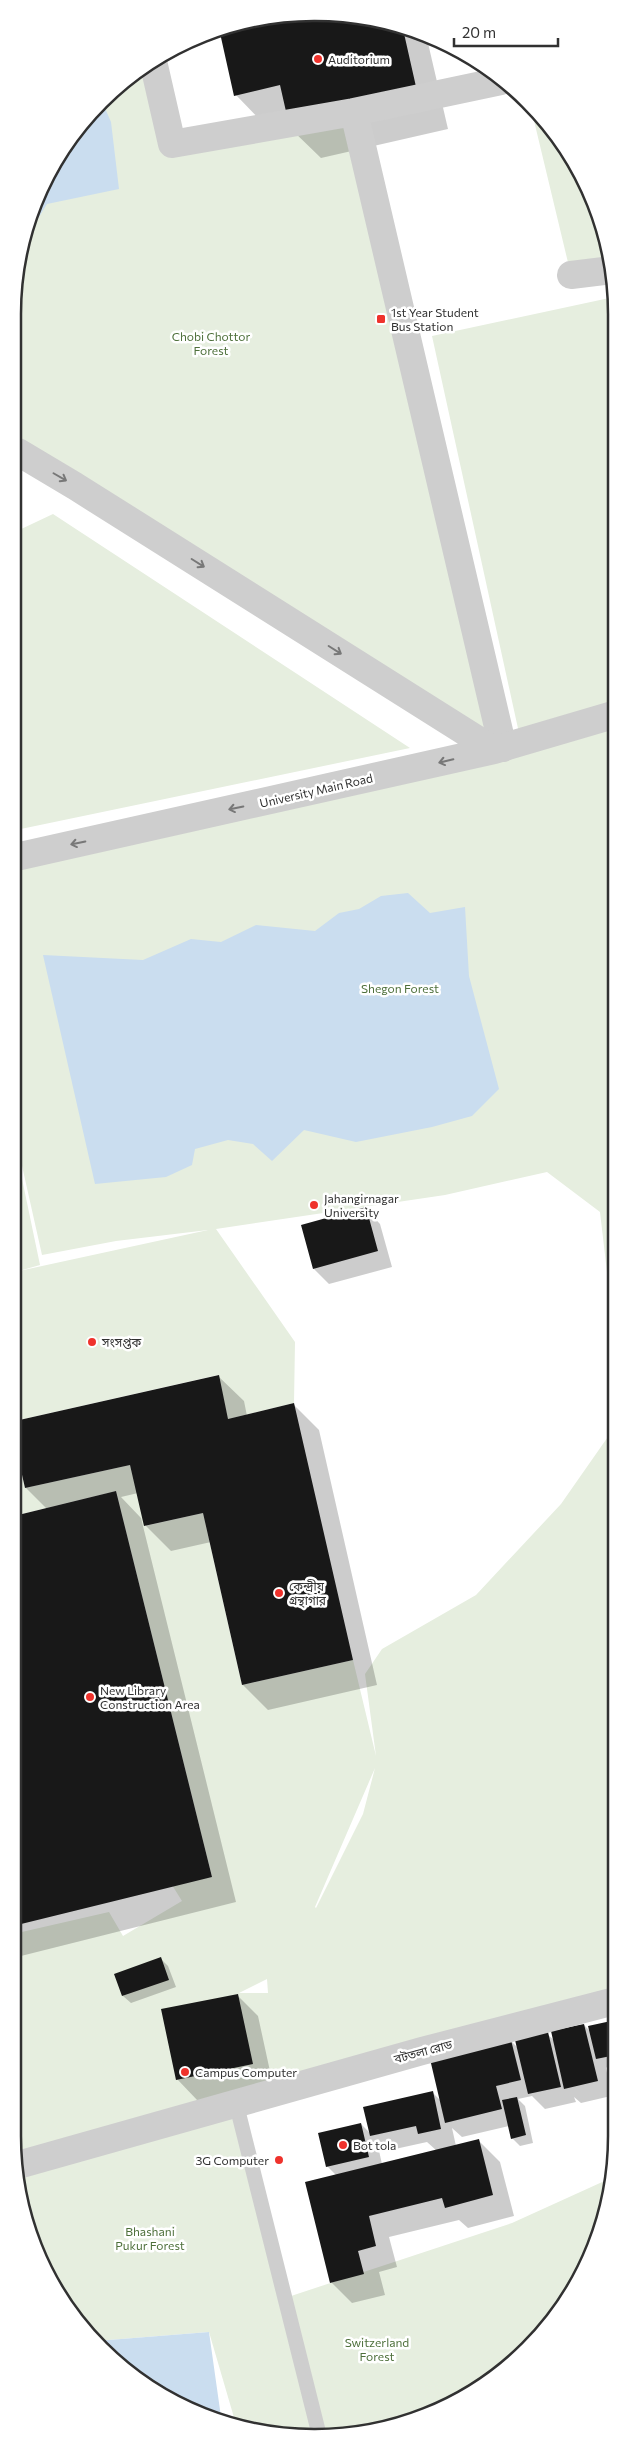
<svg xmlns="http://www.w3.org/2000/svg" width="629" height="2450" viewBox="0 0 629 2450" font-family="Commissioner,'Noto Sans Bengali',sans-serif">
<style>
.green{fill:#e6eedf;fill-rule:evenodd}
.water{fill:#caddef}
.shadow{fill:#0003;fill-rule:evenodd}
.building{fill:#181818}
.lines{fill:none;stroke-linecap:round;stroke-linejoin:round}
.service{stroke:#cecece;stroke-width:15}
.minor{stroke:#cecece;stroke-width:28}
.tertiary{stroke:#cecece;stroke-width:28}
.oneway{stroke:#787878}
.poi-dot{fill:#ef322c;stroke:#fff;stroke-width:2}
.labels{text-anchor:middle;dominant-baseline:central;stroke-width:5;stroke-linejoin:round;paint-order:stroke}
.poi-label{font-size:12px;fill:#313131;stroke:#fff;text-anchor:start}
.park-label{font-size:12px;fill:#4e703b;stroke:#fff}
.street-label{font-size:12px;fill:#313131;stroke:#fff}
.rim{fill:none;stroke:#313131;stroke-width:2.5}
</style>
<rect width="100%" height="100%" fill="#fff"/>
<path class="green" d="M146,64L172,144L354,112L494,750L613,715L612,1315L600,1212L547,1172L445,1195L216,1229L295,1342L294,1403L228,1419L218,1375L15,1421L16,1150L40,1265L19,1271L208,1230L116,1241L42,1255L16,1139V857L491,751L18,452V256L63,147Z
M530,104L585,181L611,265L571,275Z
M614,297L613,713L519,733L432,336Z
M53,514L410,748L16,830L17,531Z
M612,1431L611,2003L18,2165L13,2135V1934L109,1912L123,1936L182,1901L172,1885L212,1877L116,1491L14,1516L15,1444L25,1488L130,1465L145,1526L203,1513L242,1685L353,1660L376,1756L365,1674L382,1649L476,1595L561,1504ZM375,1768L363,1814L316,1908L315,1907ZM267,1979L268,1993H239Z
M231,2111L315,2435L294,2437L235,2421L209,2332L96,2341L88,2335L35,2251L19,2170Z
M611,2178V2194L566,2303L498,2375L393,2427L319,2434L285,2298L512,2223Z"/>
<path class="water" d="M104,106L111,122L119,189L47,204L31,230H29L63,147Z
M408,893L430,913L465,907L469,976L499,1089L472,1116L432,1127L356,1142L304,1130L272,1161L253,1144L228,1140L195,1149L192,1165L166,1177L95,1184L43,955L143,960L191,939L221,942L256,925L315,931L339,913L359,909L381,896Z
M209,2332L221,2417L181,2406L96,2341Z"/>
<path class="shadow" d="M373,18L435,41L428,43L448,129L321,158L291,129L265,125L236,95Z
M365,1208L380,1224L392,1267L329,1284L314,1269Z
M218,1376L244,1401L247,1416L294,1405L319,1430L377,1685L268,1710L243,1685L211,1542L171,1551L146,1526L138,1493L121,1497L141,1518L236,1902L13,1958L14,1518L47,1509L26,1488L15,1438V1422Z
M160,1958L168,1966L176,1987L131,2003L123,1996Z
M237,1995L258,2016L273,2085L198,2101L177,2079Z
M611,2022V2072L606,2067L611,2096L581,2103L574,2097L576,2102L545,2109L532,2096L518,2099L525,2106L533,2143L520,2146L512,2138L509,2126L462,2137L452,2128L456,2146L479,2141L500,2162L514,2216L468,2228L459,2220L389,2237L397,2267L379,2272L385,2295L352,2303L331,2282L336,2175L327,2166L361,2124L370,2133L432,2092L442,2102L511,2041L519,2049L547,2034L555,2041L584,2025L591,2032L590,2027ZM377,2142L386,2151L427,2142L437,2151L382,2164Z"/>
<path class="building" d="M255,18H373L403,29L419,100L290,129L280,85L234,96L220,33Z
M366,1207L378,1251L313,1269L301,1225Z
M219,1375L228,1419L294,1403L353,1660L242,1685L203,1513L144,1526L130,1465L25,1488L15,1444V1421Z
M116,1491L212,1877L13,1926L14,1516Z
M161,1957L169,1980L122,1996L114,1974Z
M238,1994L253,2064L176,2080L161,2009Z
M611,2021V2056L596,2059L588,2026Z
M584,2024L598,2081L564,2089L551,2031Z
M548,2032L561,2087L528,2094L515,2040Z
M511,2040L521,2080L496,2086L502,2109L445,2123L430,2059Z
M433,2091L441,2129L418,2134L416,2126L370,2136L363,2107Z
M517,2097L526,2135L511,2139L502,2100Z
M361,2123L369,2157L326,2167L318,2133Z
M479,2139L493,2195L445,2208L442,2198L369,2216L376,2246L358,2251L364,2274L330,2283L305,2182Z"/>
<g class="lines">
<path class="service" d="M236,2103L319,2434"/>
<path class="minor" d="M153,61L172,144L354,112L501,81
M354,112L503,748
M571,275L612,270
M18,2165L422,2051L611,2002"/>
<path class="tertiary" d="M18,452L75,486L494,750
M16,857L494,750L613,715"/>
</g>
<defs><path id="oneway-shaft" d="M-6 0H5M1.5-3L5.5 0L1.5 3" fill="none" stroke-width="1.6" stroke-linecap="round" stroke-linejoin="round" transform="scale(1.25)"/></defs>
<g class="oneway">
<use href="#oneway-shaft" transform="translate(60 477) rotate(30)"/>
<use href="#oneway-shaft" transform="translate(198 563) rotate(32)"/>
<use href="#oneway-shaft" transform="translate(335 650) rotate(32)"/>
<use href="#oneway-shaft" transform="translate(446 761) rotate(167)"/>
<use href="#oneway-shaft" transform="translate(236 808) rotate(168)"/>
<use href="#oneway-shaft" transform="translate(78 843) rotate(168)"/>
</g>
<g class="poi-dot">
<circle cx="318" cy="59" r="5"/>
<rect x="376" y="314" width="10" height="10" rx="2.5"/>
<circle cx="314" cy="1205" r="5"/>
<circle cx="92" cy="1342" r="5"/>
<circle cx="279" cy="1593" r="5"/>
<circle cx="90" cy="1697" r="5"/>
<circle cx="185" cy="2072" r="5"/>
<circle cx="343" cy="2145" r="5"/>
<circle cx="279" cy="2160" r="5"/>
</g>
<g class="labels">
<g class="poi-label">
<text x="328" y="59">Auditorium</text>
<text x="391" y="312">1st Year Student<tspan x="391" dy="14">Bus Station</tspan></text>
<text x="324" y="1198">Jahangirnagar<tspan x="324" dy="14">University</tspan></text>
<text x="102" y="1342">সংসপ্তক</text>
<text x="289" y="1586">কেন্দ্রীয়<tspan x="289" dy="14">গ্রন্থাগার</tspan></text>
<text x="100" y="1690">New Library<tspan x="100" dy="14">Construction Area</tspan></text>
<text x="195" y="2072">Campus Computer</text>
<text x="353" y="2145">Bot tola</text>
<text x="269" y="2160" text-anchor="end">3G Computer</text>
</g>
<g class="park-label">
<text x="211" y="336">Chobi Chottor<tspan x="211" dy="14">Forest</tspan></text>
<text x="400" y="988">Shegon Forest</text>
<text x="150" y="2231">Bhashani<tspan x="150" dy="14">Pukur Forest</tspan></text>
<text x="377" y="2342">Switzerland<tspan x="377" dy="14">Forest</tspan></text>
</g>
<g class="street-label">
<text transform="translate(316 790) rotate(-13)">University Main Road</text>
<text transform="translate(423 2051) rotate(-15)">বটতলা রোড</text>
</g>
</g>
<path d="M0 0H629V2450H0ZM314 21H315A293 293 0 0 1 608 314V2136A293 293 0 0 1 315 2429H314A293 293 0 0 1 21 2136V314A293 293 0 0 1 314 21Z" fill="#fff" fill-rule="evenodd"/>
<path class="rim" d="M314 21H315A293 293 0 0 1 608 314V2136A293 293 0 0 1 315 2429H314A293 293 0 0 1 21 2136V314A293 293 0 0 1 314 21Z"/>
<path d="M454 38v8h104v-8" fill="none" stroke="#313131" stroke-width="2.5"/>
<text x="462" y="38" font-size="15" fill="#313131" stroke="#ffffff" stroke-width="4" paint-order="stroke">20 m</text>
</svg>
